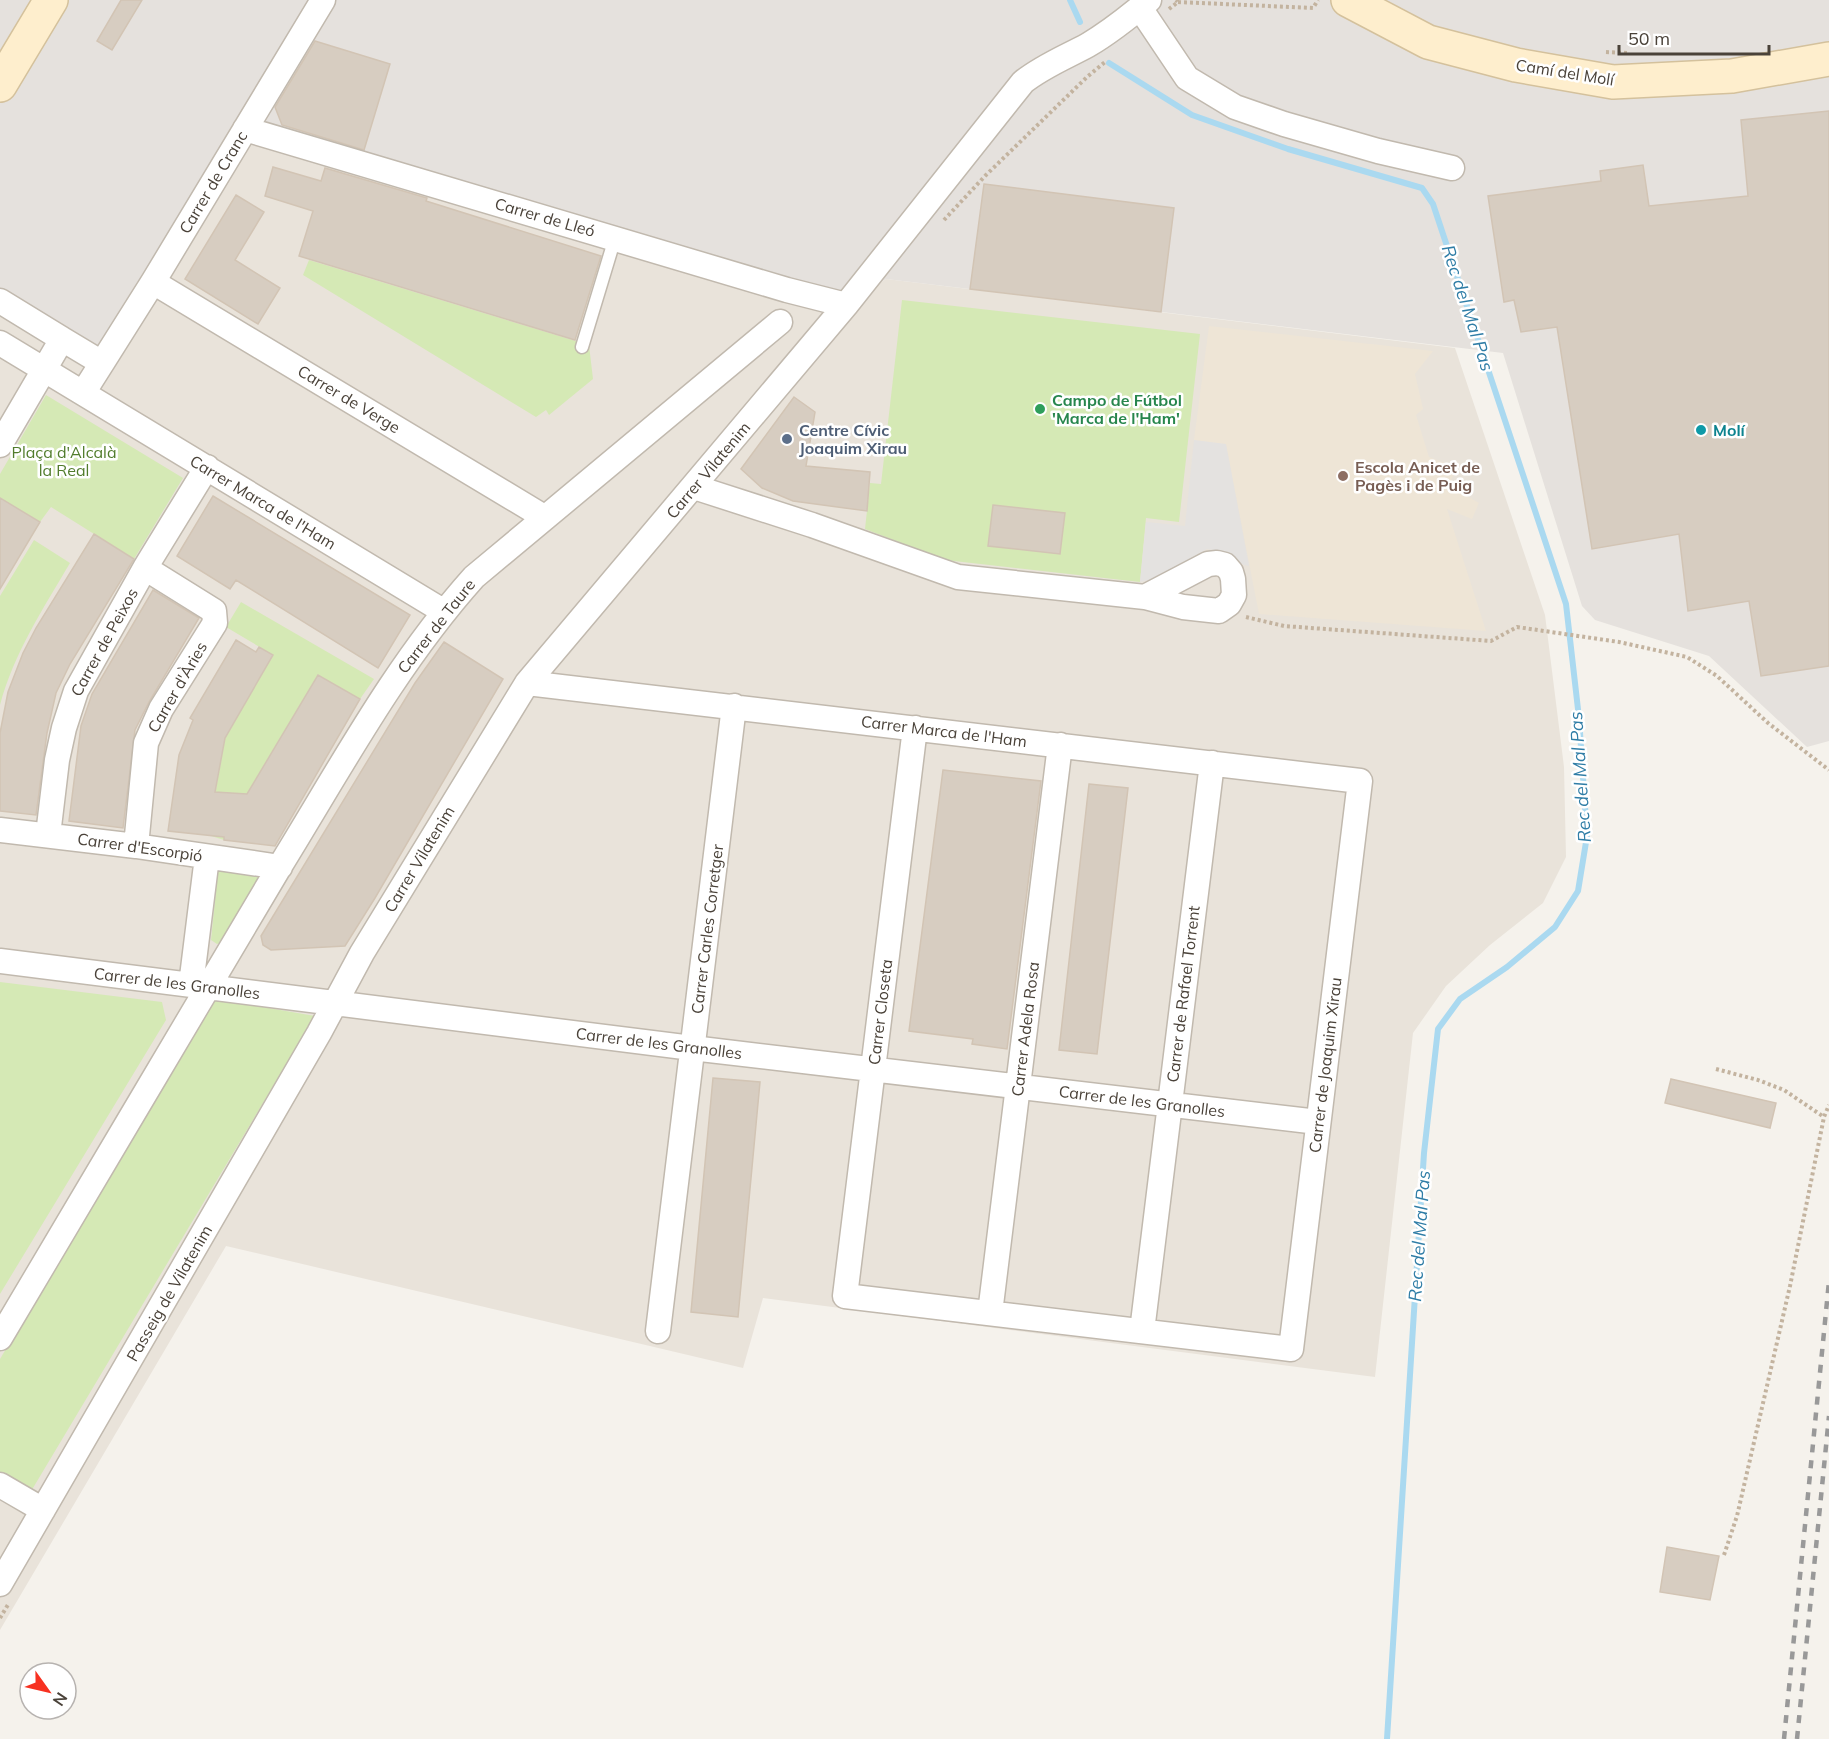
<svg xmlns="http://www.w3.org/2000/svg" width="1829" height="1739" viewBox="0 0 1829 1739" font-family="Mulish,sans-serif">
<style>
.residential{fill:#e9e3da}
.industrial{fill:#e5e1dd}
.education{fill:#eee5d6}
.green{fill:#d5e9b5}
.parking{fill:#e4e2e0}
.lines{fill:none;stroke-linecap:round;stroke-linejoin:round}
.stream{stroke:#aad9f0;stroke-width:6}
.building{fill:#d7cdc1;stroke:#d2c4b4;stroke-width:1.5}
.lane-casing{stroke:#c1b9ae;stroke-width:15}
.street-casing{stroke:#c1b9ae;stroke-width:27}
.secondary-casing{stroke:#d4c19c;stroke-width:36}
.path{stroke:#c3b39f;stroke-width:4;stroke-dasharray:3 3;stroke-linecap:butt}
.lane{stroke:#fff;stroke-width:12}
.street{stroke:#fff;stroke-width:24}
.secondary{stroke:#feeecd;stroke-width:33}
.rail{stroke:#999;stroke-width:4.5;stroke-dasharray:8 8;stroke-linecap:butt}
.leisure-dot{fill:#2e9e5b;stroke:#fff;stroke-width:2}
.culture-dot{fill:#0f9aa8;stroke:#fff;stroke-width:2}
.service-dot{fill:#5c6f8a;stroke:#fff;stroke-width:2}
.education-dot{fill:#8d6e63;stroke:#fff;stroke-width:2}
.labels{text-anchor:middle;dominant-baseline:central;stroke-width:5;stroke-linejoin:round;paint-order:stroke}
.street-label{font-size:16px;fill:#4a4239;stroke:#fff}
.leisure-label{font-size:16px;font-weight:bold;fill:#27864d;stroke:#fff;text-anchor:start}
.service-label{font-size:16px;font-weight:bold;fill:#4e5e75;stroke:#fff;text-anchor:start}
.culture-label{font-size:16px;font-weight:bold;fill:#0d838f;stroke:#fff;text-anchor:start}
.park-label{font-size:16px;fill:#517c2c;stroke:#fff}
.education-label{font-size:16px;font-weight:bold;fill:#785e54;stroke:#fff;text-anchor:start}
.water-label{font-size:18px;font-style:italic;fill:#2f7da6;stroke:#fff}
</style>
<rect width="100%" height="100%" fill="#f5f2ec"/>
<path class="residential" d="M246,130L846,305L886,279L1455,348L1545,615L1564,767L1566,857L1543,903L1490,945L1446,986L1413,1033L1375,1377L763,1298L743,1368L226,1246L0,1630V304Z"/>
<path class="industrial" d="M0,0H1829V741L1807,747L1709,656L1595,620L1582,606L1503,353L886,279L846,305L246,130L102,364L0,304Z"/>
<path class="education" d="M1209,326L1433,351L1415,374L1423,409L1416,415L1429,457L1458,468L1448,485L1479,503L1472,519L1447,509L1486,631L1259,614L1226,445L1194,440Z"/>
<path class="green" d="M309,260L589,345L593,379L549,415L546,410L536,417L303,275Z
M902,300L1200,334L1179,522L1146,518L1140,582L945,560L865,529L870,483L881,484Z
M46,395L183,478L134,559L51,507L40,522L0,498V474Z
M34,540L70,563C43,609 14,653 0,705V596Z
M241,602L374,679L360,699L318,675L247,794L230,793L224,840L208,835L225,738L273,655L226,627Z
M218,870L260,876L220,943L217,944L211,940Z
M0,982L162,1002L166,1020L0,1294Z
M216,999L315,1016L30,1493L0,1475V1359Z"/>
<path class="parking" d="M1194,440L1226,444L1249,566L1244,565L1223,552L1207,549L1156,578L1140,582L1146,522L1185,526Z"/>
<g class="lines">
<path class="stream" d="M1070,0L1080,22
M1109,63L1192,115L1288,149L1422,188L1433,204L1566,604L1579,718L1587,836L1578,891L1555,927L1507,967L1460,999L1438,1029L1424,1153L1387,1739"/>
</g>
<path class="building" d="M121,0H142L112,50L97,41Z
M315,41L390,64L364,150L282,125L275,107Z
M1829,111V666L1761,676L1749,601L1688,611L1679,534L1592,549L1557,327L1521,332L1514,300L1504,302L1488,196L1601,181L1600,171L1643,165L1649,206L1748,196L1741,120Z
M273,167L321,181L325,168L427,198L426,201L601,256L575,340L299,256L313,211L265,196Z
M984,184L1174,208L1161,312L970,289Z
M236,195L264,212L235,260L280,288L258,324L185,279Z
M794,397L815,412L806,466L870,472L867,511L793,501L762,488L741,469Z
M213,496L410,615L378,668L236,580L230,589L177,556Z
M0,498L40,522L0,589Z
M993,505L1065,513L1060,554L988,546Z
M94,534L134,559L70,664L56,693L47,733L36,815L0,811V733L8,692L23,653L36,628Z
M153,590L199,618L149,702L135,730L123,828L69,821L81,726L92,694Z
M236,640L256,652L259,647L273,655L225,738L215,792L247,794L318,675L360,699L275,846L224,840V837L168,831L179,755L193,720L190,718Z
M444,642L503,679L375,898L345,946L271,950L263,945L261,936L415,683Z
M943,770L1041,781L1007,1049L972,1044L973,1039L909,1031Z
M1089,784L1128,788L1097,1054L1059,1050Z
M713,1078L760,1082L738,1317L691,1312Z
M1671,1079L1776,1103L1770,1128L1665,1103Z
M1667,1547L1719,1556L1710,1600L1660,1592Z"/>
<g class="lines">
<g class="lane-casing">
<path id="lane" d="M582,347L615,238"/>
</g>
<g class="street-casing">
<path id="street" d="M1140,8L1187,78L1235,107L1284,124L1378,151L1452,168
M245,129L787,290L846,305
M153,282L544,517
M0,301L62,339
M0,343L443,611
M102,363L153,282L323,0
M0,445L62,339L102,363L83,393
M694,487L812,525L958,577L1145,597L1183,607L1219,611L1229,604L1234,595L1233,579L1231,572L1225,565L1217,563L1208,564L1145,597
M527,683C805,716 1083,748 1360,781L1291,1349L845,1296L915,728
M0,830L136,846L280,867
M48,835L57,760L64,728L76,691L145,568L207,467
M136,846L146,743L161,709L215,623L214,611L145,568
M0,961L692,1048L1318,1122
M191,985L207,857
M990,1313L1060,745
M658,1331L734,706
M1142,1331L1212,763
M0,1338C94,1181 186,1023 280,866C341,767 396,664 474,577L780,322
M0,1485L43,1510
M0,1584L319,1033L362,953L527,683L846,305L1023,82C1043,66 1066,57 1088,45C1110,32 1130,16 1149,0"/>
</g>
<g class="secondary-casing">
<path id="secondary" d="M1348,0L1428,42L1516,65L1613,82L1732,76L1829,59
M0,85L51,0"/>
</g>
<path class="path" d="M1178,2L1313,8L1318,0
M1169,9L1178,2L1176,0
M1606,52L1629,53
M944,220L985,176L1087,77L1105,62
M1246,617L1284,626L1491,641L1517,627L1619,642L1687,657L1717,676L1768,723L1829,770
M1716,1069L1758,1080L1784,1090L1824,1117
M1724,1555L1737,1516L1790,1286L1824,1117L1829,1105
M0,1618L9,1603"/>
<use href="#lane" class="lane"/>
<use href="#street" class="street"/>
<use href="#secondary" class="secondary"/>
<path class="rail" d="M1784,1739L1829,1281
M1797,1739L1829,1416"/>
</g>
<circle class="leisure-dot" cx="1040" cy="409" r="6"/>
<circle class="culture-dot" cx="1701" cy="430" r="6"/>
<circle class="service-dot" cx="787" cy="439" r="6"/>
<circle class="education-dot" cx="1343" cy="476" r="6"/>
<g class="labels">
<g class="street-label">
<text transform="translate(1565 72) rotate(9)">Camí del Molí</text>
<text transform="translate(213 182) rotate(-59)">Carrer de Cranc</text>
<text transform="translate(545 217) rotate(16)">Carrer de Lleó</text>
<text transform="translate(349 399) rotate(31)">Carrer de Verge</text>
<text transform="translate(708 470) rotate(-50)">Carrer Vilatenim</text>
<text transform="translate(263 502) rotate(31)">Carrer Marca de l'Ham</text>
<text transform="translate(436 626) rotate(-52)">Carrer de Taure</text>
<text transform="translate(104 642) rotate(-61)">Carrer de Peixos</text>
<text transform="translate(177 687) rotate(-60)">Carrer d'Àries</text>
<text transform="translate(944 731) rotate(7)">Carrer Marca de l'Ham</text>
<text transform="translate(140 847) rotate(8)">Carrer d'Escorpió</text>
<text transform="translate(419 859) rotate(-59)">Carrer Vilatenim</text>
<text transform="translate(707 929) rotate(-83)">Carrer Carles Corretger</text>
<text transform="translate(177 983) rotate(7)">Carrer de les Granolles</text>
<text transform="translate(1183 994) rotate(-83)">Carrer de Rafael Torrent</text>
<text transform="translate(880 1012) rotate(-83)">Carrer Closeta</text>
<text transform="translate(1025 1029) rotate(-83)">Carrer Adela Rosa</text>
<text transform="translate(659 1043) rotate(7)">Carrer de les Granolles</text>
<text transform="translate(1325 1065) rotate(-83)">Carrer de Joaquim Xirau</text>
<text transform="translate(1142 1101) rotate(7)">Carrer de les Granolles</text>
<text transform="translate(169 1293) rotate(-60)">Passeig de Vilatenim</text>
</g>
<g class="leisure-label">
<text x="1052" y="400">Campo de Fútbol<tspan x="1052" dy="18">'Marca de l'Ham'</tspan></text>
</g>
<g class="service-label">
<text x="799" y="430">Centre Cívic<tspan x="799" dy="18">Joaquim Xirau</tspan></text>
</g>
<g class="culture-label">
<text x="1713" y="430">Molí</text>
</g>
<g class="park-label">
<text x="64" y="452">Plaça d'Alcalà<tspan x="64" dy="18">la Real</tspan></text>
</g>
<g class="education-label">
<text x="1355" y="467">Escola Anicet de<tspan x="1355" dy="18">Pagès i de Puig</tspan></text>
</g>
<g class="water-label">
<text transform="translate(1468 308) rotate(72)">Rec del Mal Pas</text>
<text transform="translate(1580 777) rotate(-94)">Rec del Mal Pas</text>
<text transform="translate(1419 1236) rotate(-86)">Rec del Mal Pas</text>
</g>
</g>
<g transform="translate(48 1691) rotate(124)"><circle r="28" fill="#ffffff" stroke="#b7b3b0" stroke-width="1.5"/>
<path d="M0-4.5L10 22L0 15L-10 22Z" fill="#f73121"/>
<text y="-9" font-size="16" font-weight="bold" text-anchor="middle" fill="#4a4239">N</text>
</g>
<path d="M1619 45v9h150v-9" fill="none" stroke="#4a4239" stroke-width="3"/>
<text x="1628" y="45" font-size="18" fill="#4a4239" stroke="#ffffff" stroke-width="4.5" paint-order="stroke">50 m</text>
</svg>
